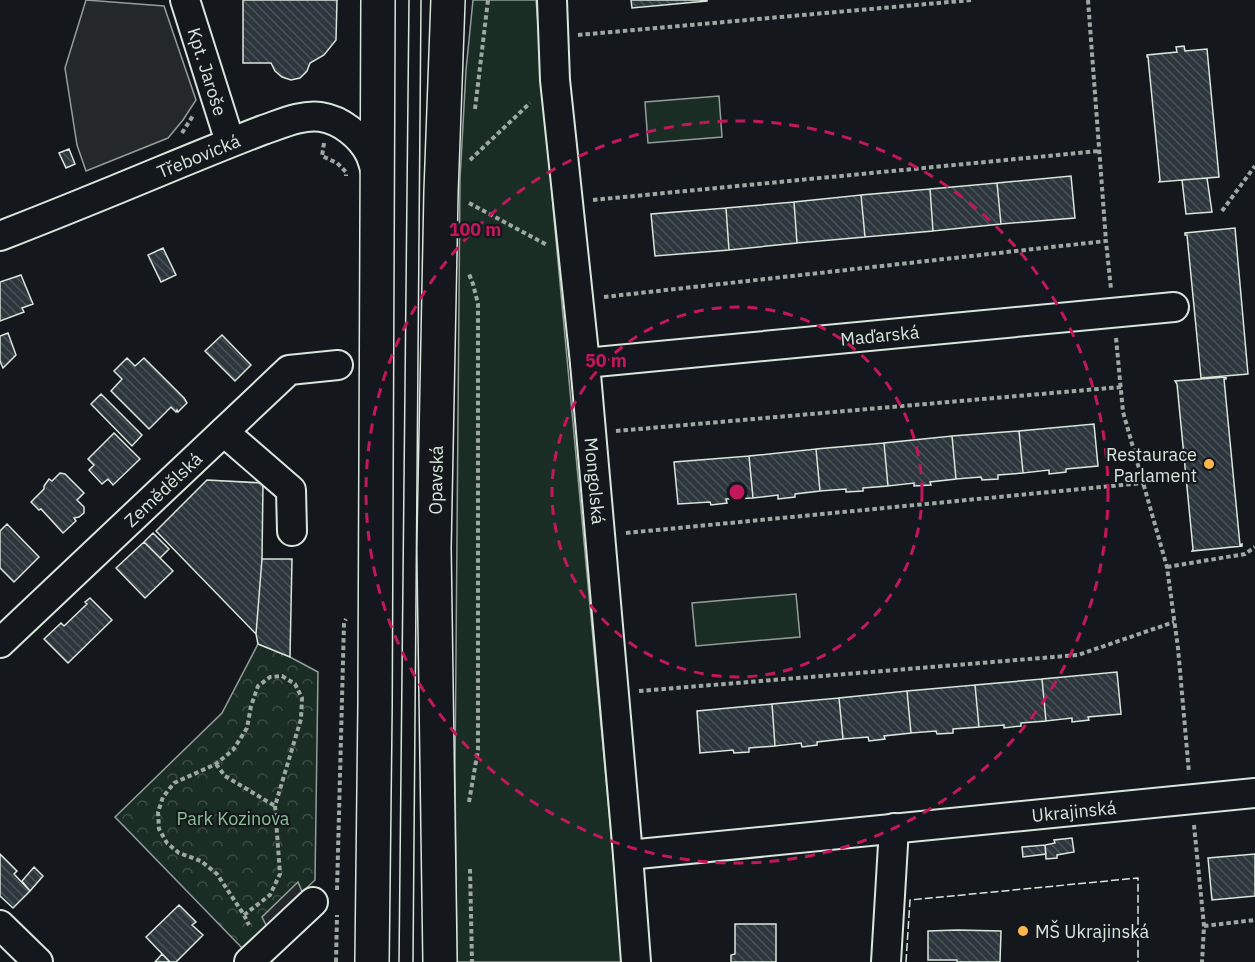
<svg xmlns="http://www.w3.org/2000/svg" width="1255" height="962" viewBox="0 0 1255 962" font-family="'IBM Plex Sans',sans-serif">
<style>
.grass{fill:#1a2d24;stroke:#939e99;stroke-width:1.5}
.park{fill:url(#park-crowns);stroke:#939e99;stroke-width:1.5}
.parking{fill:#24282b;stroke:#939e99;stroke-width:1.5}
.building{fill:url(#building-back-hatch);stroke:#d8e6dc;stroke-width:1.5}
.lines{fill:none;stroke-linecap:round;stroke-linejoin:round}
.minor-casing{stroke:#d8e6dc;stroke-width:32}
.major-casing{stroke:#d8e6dc;stroke-width:36}
.path{stroke:#9da8a2;stroke-width:4;stroke-dasharray:4.5 3;stroke-linecap:butt}
.minor{stroke:#14181c;stroke-width:28}
.major{stroke:#14181c;stroke-width:33}
.tram{stroke:#d8e6dc;stroke-width:1.5}
.fence{stroke:#d8e6dc;stroke-width:1.5;stroke-dasharray:8 3;stroke-linecap:butt}
.ring{fill:none;stroke:#c2185b;stroke-width:3;stroke-dasharray:10 8}
.poi-dot{fill:#ffb74d;stroke:#14181c;stroke-width:2}
.labels{text-anchor:middle;dominant-baseline:central;stroke-width:4.5;stroke-linejoin:round;paint-order:stroke}
.street-label{font-size:18px;fill:#d8e6dc;stroke:#14181c}
.poi-label{font-size:18px;fill:#d8e6dc;stroke:#14181c;text-anchor:end}
.park-label{font-size:18px;fill:#8ac095;stroke:#14181c}
.centre{fill:#c2185b;stroke:#14181c;stroke-width:3}
.ring-label{font-size:18px;text-anchor:middle;font-weight:bold;fill:#c2185b;stroke:#14181c;stroke-width:4.5;stroke-linejoin:round;paint-order:stroke}
</style>
<defs>
<pattern id="park-crowns" width="20" height="18" patternUnits="userSpaceOnUse" patternTransform="scale(1.5)"><rect width="20" height="18" fill="#1a2d24"/><path d="M2 6a3 3 0 1 1 6 0M12 15a3 3 0 1 1 6 0" fill="none" stroke="#3b4b43"/></pattern>
<pattern id="building-back-hatch" width="6" height="6" patternUnits="userSpaceOnUse" patternTransform="scale(1.5)"><rect width="6" height="6" fill="#2c363c"/><path d="M-1 5l2 2M0 0l6 6M5-1l2 2" fill="none" stroke="#4a5358"/></pattern>
</defs>
<rect width="100%" height="100%" fill="#14181c"/>
<path class="grass" d="M473,0H536L554,218L623,962H457L455,773L460,179L466,70Z
M719,96L722,137L648,143L645,102Z
M796,594L800,637L696,646L692,603Z"/>
<path class="park" d="M258,644L290,657L318,672L315,880L243,949L115,817L222,713Z"/>
<path class="parking" d="M86,0L164,6L196,100L183,120L168,138L86,171L77,145L65,68Z
M298,882L308,906L273,939L262,917Z"/>
<path class="building" d="M243,0H337L336,40L324,55L310,63L307,71L300,78L291,80L282,77L275,71L271,63H243Z
M631,0H707V1L632,8Z
M1184,46L1185,51L1207,49L1219,177L1159,182L1160,180L1148,57H1147V55L1177,52L1176,47Z
M69,149L75,164L66,168L59,153Z
M1071,176L1075,218L1001,224L997,183Z
M1207,178L1212,212L1186,214L1182,180Z
M997,183L1001,224L933,231L930,189Z
M930,189L933,231L865,237L861,195Z
M861,195L865,237L797,243L794,202Z
M794,202L797,243L729,250L726,208Z
M726,208L729,250L655,256L651,214Z
M1235,228L1248,374L1201,378L1187,235H1185V233Z
M163,248L176,275L161,282L148,255Z
M21,275L33,304L22,308L24,312L0,321V282Z
M8,333L16,355L3,368L0,361V336Z
M222,335L251,365L235,381L205,351Z
M127,358L135,366L144,358L184,398L187,403L178,412L177,410L176,412L171,407L149,429L111,391L122,379L114,371Z
M1226,377V379H1224L1240,545L1242,544V546L1192,551L1193,549L1177,384L1175,381Z
M101,394L142,435L132,446L91,404Z
M1094,424L1098,466L1066,469V472L1049,474V470L1023,473L1019,431Z
M1019,431L1023,473L998,475V479L982,480L981,477L956,479L952,436Z
M114,433L140,459L113,485L108,479L102,484L89,470L94,465L88,459Z
M952,436L956,479L930,482L931,485L914,486V483L888,486L884,443Z
M884,443L888,486L863,488V491L846,492V489L820,491L816,449Z
M816,449L820,491L795,494V497L778,499V495L753,498L749,456Z
M749,456L753,498L726,499L727,503L711,505L710,502L678,504L674,462Z
M60,473L65,474L84,493L77,500L84,507V513L79,517L74,518L76,521L63,533L41,509L39,510L31,502L44,489V486L49,479L52,481Z
M207,480L263,483L262,559L256,634L156,531Z
M7,524L39,557L14,582L0,568V531Z
M153,533L169,549L160,558L144,542Z
M144,542L173,571L145,598L116,568Z
M262,559H292L290,657L258,644L256,634Z
M90,598L112,620L68,663L44,639L61,623L64,626L87,604L85,602Z
M1117,672L1121,714L1088,717L1089,720L1072,722V718L1046,721L1042,679Z
M1042,679L1046,721L1021,723V726L1004,728V725L979,727L975,685Z
M975,685L979,727L953,729V733L937,734L936,731L911,733L907,691Z
M907,691L911,733L884,736L885,739L869,741L868,737L843,739L839,698Z
M839,698L843,739L817,742V745L802,747L801,743L775,746L772,704Z
M772,704L775,746L749,748V752L734,753L733,750L700,753L697,711Z
M1072,838L1074,852L1057,855V858L1046,859L1045,845L1055,843L1054,840Z
M1045,845L1046,854L1023,857L1022,847Z
M0,854L17,871L14,874L30,891L13,908L0,896Z
M1255,854V896L1212,900L1208,858Z
M34,867L43,876L30,891L22,881Z
M179,905L196,922L192,925L203,935L176,962H170L146,937Z
M735,924H776V962H731V955L735,954Z
M957,930L1001,931L1000,962H957V960H928V931Z
M162,954L170,962H155Z"/>
<g class="lines">
<g class="minor-casing">
<g id="minor">
<path id="s1" d="M185,0L230,142"/>
<path id="s2" d="M552,0L555,80L585,363L628,855L636,962"/>
<path id="s3" d="M0,236C54,215 108,193 161,171C195,157 229,143 263,130C281,124 302,114 321,117C341,120 361,136 370,154C373,161 375,169 377,176"/>
<path id="s4" d="M585,363L1174,307"/>
<path d="M224,432L291,490L292,531"/>
<path id="s5" d="M0,643L289,370L338,365"/>
<path id="s6" d="M628,855L1255,793"/>
<path d="M0,925L38,962"/>
<path d="M249,962L313,902"/>
<path d="M886,962L894,828"/>
</g>
</g>
<g class="major-casing">
<g id="major">
<path d="M372,962L375,705L378,0"/>
<path id="s7" d="M440,962L434,548L441,192L448,0"/>
</g>
</g>
<path class="path" d="M1088,0L1106,241
M578,35L972,0
M475,109L488,0
M182,133L194,114
M324,143L322,156L337,163L346,172V176
M470,160L530,103
M593,200L1099,151
M469,203L547,245
M1222,211L1255,166
M604,297L1106,241L1111,289
M1116,338L1123,412L1167,567L1178,648L1189,773
M616,431L1121,387
M626,533L1143,483
M1167,567L1245,554L1255,547
M639,691L1078,655L1174,622
M216,764L225,776L275,806
M469,802L478,750V304L473,284L469,274
M1194,825L1204,926L1202,962
M470,869L472,962
M337,890L344,623L346,619
M244,915L270,895L280,874L275,806L301,719L302,698L295,684L282,676L270,677L258,686L251,706L247,728L233,750L216,764L174,783L163,797L158,812L159,829L167,843L179,853L201,861L217,874L244,915L249,925
M1204,926L1255,920
M336,962L337,915"/>
<use href="#minor" class="minor"/>
<use href="#major" class="major"/>
<path class="tram" d="M399,962L409,0
M413,962L421,0"/>
<path class="fence" d="M906,962L910,900L1138,878V962"/>
</g>
<g class="ring">
<circle cx="737" cy="492" r="185"/>
<circle cx="737" cy="492" r="371"/>
</g>
<g class="poi-dot">
<circle cx="1209" cy="464" r="6"/>
<circle cx="1023" cy="931" r="6"/>
</g>
<g class="labels">
<g class="street-label">
<text stroke="none"><textPath href="#s1" startOffset="75">Kpt. Jaroše</textPath></text>
<text stroke="none"><textPath href="#s3" startOffset="214">Třebovická</textPath></text>
<text stroke="none"><textPath href="#s4" startOffset="296">Maďarská</textPath></text>
<text stroke="none"><textPath href="#s7" startOffset="482">Opavská</textPath></text>
<text stroke="none"><textPath href="#s2" startOffset="483">Mongolská</textPath></text>
<text stroke="none"><textPath href="#s5" startOffset="224">Zemědělská</textPath></text>
<text stroke="none"><textPath href="#s6" startOffset="448">Ukrajinská</textPath></text>
</g>
<g class="poi-label">
<text x="1197" y="454">Restaurace<tspan x="1197" dy="21">Parlament</tspan></text>
<text x="1035" y="931" text-anchor="start">MŠ Ukrajinská</text>
</g>
<g class="park-label">
<text x="233" y="818">Park Kozinova</text>
</g>
</g>
<circle cx="737" cy="492" r="9" class="centre"/>
<g class="ring-label">
<text x="475" y="236">100 m</text>
<text x="606" y="367">50 m</text>
</g>
</svg>
